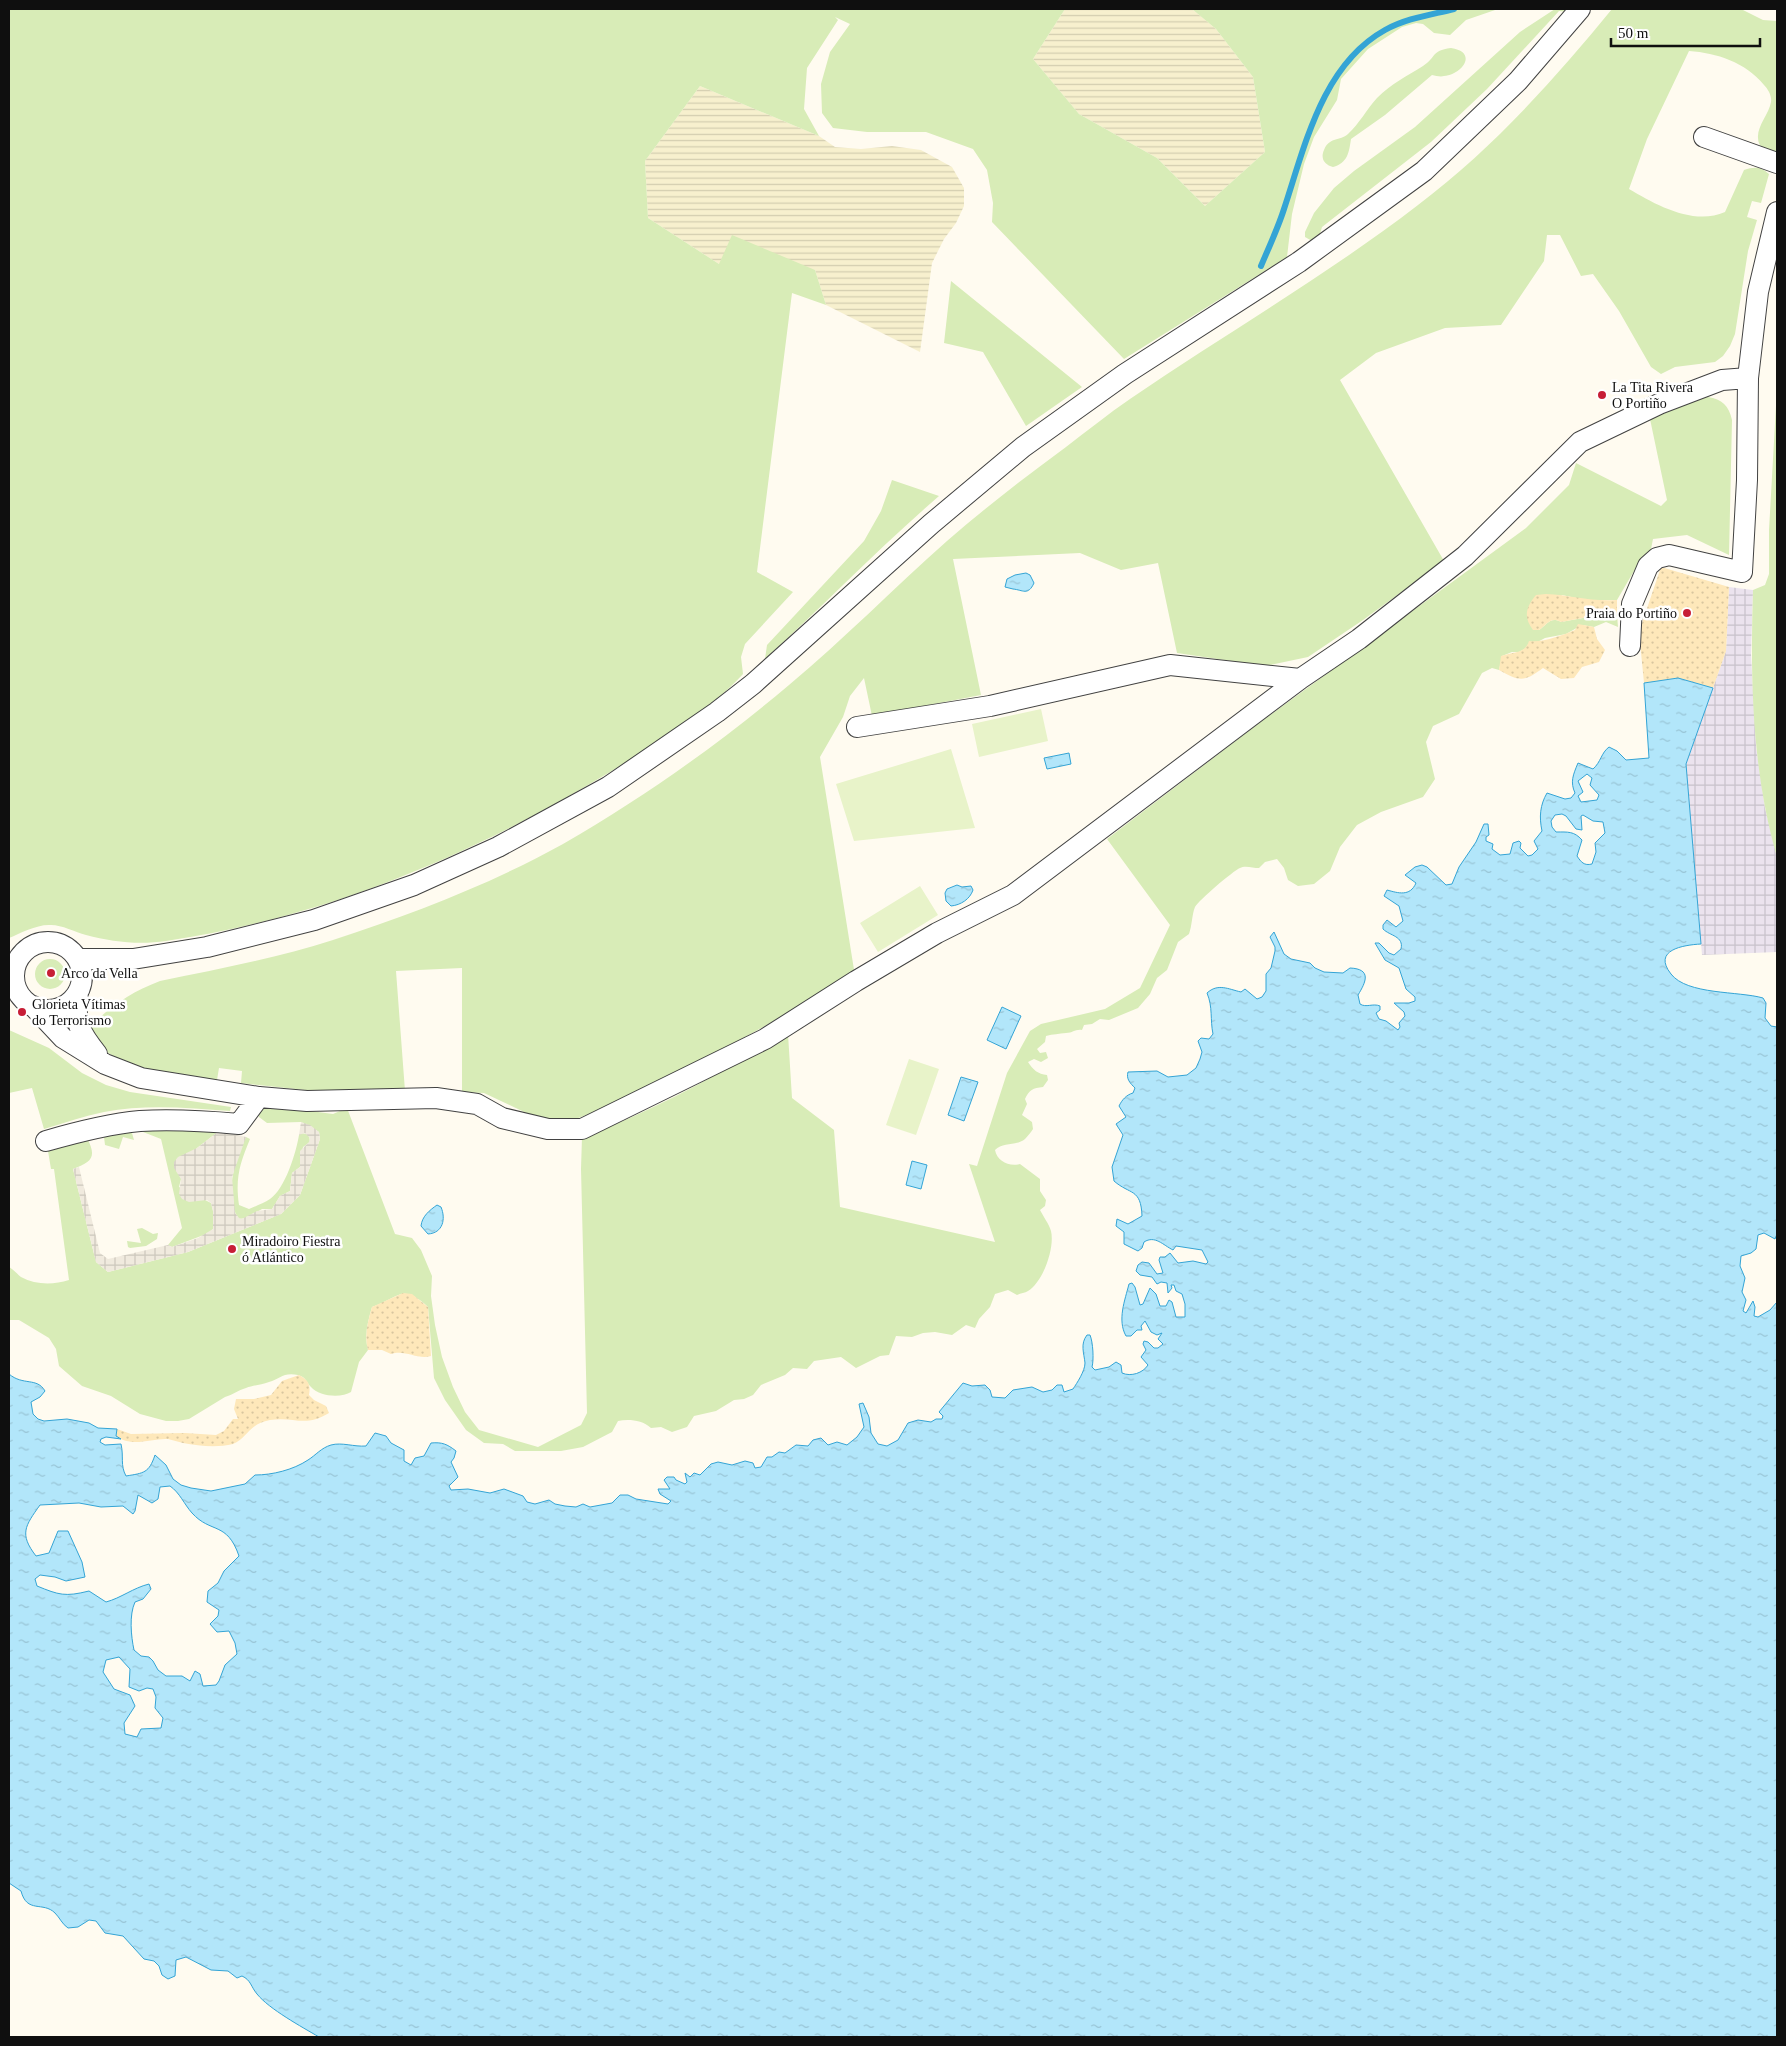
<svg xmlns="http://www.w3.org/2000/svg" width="1786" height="2046" viewBox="0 0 1786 2046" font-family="Georgia,serif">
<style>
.industrial{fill:url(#industrial-grid)}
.farmland{fill:url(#farmland-rules)}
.grass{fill:#d8ecb7}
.sand{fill:url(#sand-dots)}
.pitch{fill:#e8f3c9}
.plaza{fill:url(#plaza-grid)}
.water{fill:url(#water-ripples);stroke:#34a4d5;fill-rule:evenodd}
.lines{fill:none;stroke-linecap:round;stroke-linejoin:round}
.stream{stroke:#34a4d5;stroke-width:6}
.minor-casing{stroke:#424242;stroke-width:22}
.minor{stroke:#fff;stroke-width:20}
.poi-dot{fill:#c71e36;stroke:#fff;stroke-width:2}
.labels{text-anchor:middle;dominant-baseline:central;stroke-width:5;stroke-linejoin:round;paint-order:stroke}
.poi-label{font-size:14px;fill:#0f0f0f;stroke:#fff;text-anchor:start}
</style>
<defs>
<pattern id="industrial-grid" width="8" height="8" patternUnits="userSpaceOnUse" patternTransform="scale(1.25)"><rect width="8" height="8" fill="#ebe3ee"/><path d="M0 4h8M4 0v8" fill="none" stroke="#c8c2cb"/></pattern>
<pattern id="farmland-rules" width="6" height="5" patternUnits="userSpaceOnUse" patternTransform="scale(1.25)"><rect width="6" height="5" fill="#f7f0ce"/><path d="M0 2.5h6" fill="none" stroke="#d3cdb0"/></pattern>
<pattern id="sand-dots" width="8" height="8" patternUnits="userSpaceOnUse" patternTransform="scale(1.25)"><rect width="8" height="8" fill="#fee8ba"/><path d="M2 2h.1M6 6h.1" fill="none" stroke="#d8c69f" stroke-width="1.8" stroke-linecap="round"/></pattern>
<pattern id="plaza-grid" width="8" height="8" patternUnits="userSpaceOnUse" patternTransform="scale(1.25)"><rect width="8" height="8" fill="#f0eade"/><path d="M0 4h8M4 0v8" fill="none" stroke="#cdc8bd"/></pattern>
<pattern id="water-ripples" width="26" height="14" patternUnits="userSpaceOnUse" patternTransform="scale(1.25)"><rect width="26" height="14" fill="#b2e6fa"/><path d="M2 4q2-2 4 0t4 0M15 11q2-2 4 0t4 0" fill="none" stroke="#98c4d5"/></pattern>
</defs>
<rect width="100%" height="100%" fill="#fffbf0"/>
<path class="industrial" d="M1729,587L1753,590L1751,654L1756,746L1765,808L1777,857V952L1702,955L1686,764L1726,651Z"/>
<path class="farmland" d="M1065,9H1192L1216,29L1253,77L1265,152L1205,206L1157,158L1079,114L1033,59Z
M700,86L819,136L835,147L861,149L892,146L921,150L952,167L964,188V206L956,223L944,239L932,263L920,352L826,305L815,270L719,264L648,218L645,161Z"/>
<path class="grass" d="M9,9H1065L1033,59L1079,114L1157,158L1205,206L1265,152L1253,77L1216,29L1192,9H1498L1466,20L1450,35L1434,33L1423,24L1416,23L1402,27L1368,49L1341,79L1337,100L1314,137L1304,164L1292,214L1287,257L1124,359L992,222L993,203L987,170L973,149L926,132H867L833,128L822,113L821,84L830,52L850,24L835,17L838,20L807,68L804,109L819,136L700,86L645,161L648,218L719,264L732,235L815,270L826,305L792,293L757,572L793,592L745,644L741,657L743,674C706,714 656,744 610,772C475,854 323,918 166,941C139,945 112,942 86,935C75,932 62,925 51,925C37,924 21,933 9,938Z
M1555,9H1569L1567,12L1559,11L1487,89L1431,142L1322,227L1319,237L1312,241L1305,237V232L1314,213L1334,188L1354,171L1415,127L1520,32Z
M1612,9H1741L1763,20L1777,21V152L1773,154C1766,151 1758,147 1758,138C1757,126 1769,114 1771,102C1772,96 1768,89 1764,85C1745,62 1717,53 1689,51L1647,139L1629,189C1656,205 1694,226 1725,212L1744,170C1754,167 1760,166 1769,174L1761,203L1752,201L1747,217L1757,220L1748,251L1735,334L1730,346L1723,356L1715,362L1675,367L1661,374L1651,367L1619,311L1593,274L1581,276L1560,235H1547L1544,261L1501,325L1445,328L1376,353L1340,380L1444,561L1363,620L1308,657L1265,666L1177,653L1158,563L1121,570L1080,553L953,559L981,695L872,716L864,678L850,696L843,717L820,757L855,976L673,1077L607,1107L573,1120H541L484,1093L462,1092V968L396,971L405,1091L333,1093L241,1083L242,1071L219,1068L217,1080C174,1073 113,1072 86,1031C109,1007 129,993 160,981C218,969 277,958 333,940C412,914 491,884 563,844C643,798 719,744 789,685C844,639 894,588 947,541C985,508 1025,477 1066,447C1087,431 1108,414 1130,399C1226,333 1326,276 1418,205C1492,149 1554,80 1612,9Z
M1451,48C1478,52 1463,74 1444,76C1441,77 1436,76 1432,75L1385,115L1351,139C1349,152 1348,163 1333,167C1325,165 1320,159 1324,150C1329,137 1340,141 1348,134C1359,124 1367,109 1377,98C1391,84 1407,76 1423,66C1437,57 1430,51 1451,48Z
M951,281L1082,387L1026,426L983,352L944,343Z
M1777,388V857C1752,771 1750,679 1753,590L1765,585L1769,574V530Z
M1708,397C1722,399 1729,406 1732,420L1729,555L1687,535L1653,539L1651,549L1634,571L1617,600H1585L1562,595L1533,630H1539C1547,625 1550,616 1561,622L1599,615H1617L1618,627L1606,622L1594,627L1582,625L1566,634L1545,638L1519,652H1512L1502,656L1499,670L1492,668L1482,673L1459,714L1433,726L1426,742L1435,779L1423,797L1381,812L1357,825L1340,847L1330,871L1314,884L1298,886L1288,880L1284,868L1277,859L1265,862L1259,868C1253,868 1245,865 1240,868C1233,871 1199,900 1195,907C1192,914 1192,926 1189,934L1178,942L1167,970L1157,978L1150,994L1138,1008L1109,1020L1100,1019L1092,1024L1084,1025L1082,1030C1075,1029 1073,1033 1066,1033C1059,1034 1053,1034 1046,1036L1045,1042L1037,1049L1040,1053L1046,1052L1048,1058L1041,1062L1034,1059L1028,1062C1033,1070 1038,1074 1047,1075L1048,1080L1043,1087C1033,1088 1029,1090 1025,1099L1027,1104L1022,1115L1032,1122L1033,1129C1031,1132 1028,1136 1025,1139C1017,1146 1003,1142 995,1150C997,1161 1009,1167 1020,1164L1040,1179V1191L1046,1200L1045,1206L1040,1210C1043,1216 1049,1224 1051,1231C1055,1248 1043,1282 1028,1291C1025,1293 1021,1293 1017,1295L1008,1290L995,1294L990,1307L979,1319L975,1328L966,1325L952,1335L935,1332L923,1333L912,1337L896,1336L889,1355L880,1356L856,1368L841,1357L814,1361L807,1369L793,1368L785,1375L761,1385L753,1395L744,1399L734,1400L716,1411L694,1416L687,1427L672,1432L661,1427L651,1428C642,1420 629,1419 618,1421L612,1432L583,1447L561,1451H515L503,1444L484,1443L466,1430L445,1400L434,1378L428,1307C402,1283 400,1297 372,1307C368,1321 364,1335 368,1350L359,1362L351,1392C342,1398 319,1397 311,1387C306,1382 306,1377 298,1375C283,1372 280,1379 269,1382C261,1385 253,1385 246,1388C238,1390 233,1395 225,1397L189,1419L178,1421H166L140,1414L111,1396L82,1386L59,1366L56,1349L49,1338L19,1320H9V1267C13,1269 17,1274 21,1277C36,1285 53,1285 69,1280L54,1169H51L48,1151L87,1138C97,1157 92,1162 73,1169L96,1262L108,1272L188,1252L281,1214L300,1195L320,1139L319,1132L301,1122L267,1123L259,1117L258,1113L265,1105L333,1114L347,1108L395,1234L412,1238L421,1250L432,1276L431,1296L435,1325L442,1357L453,1387L465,1412L479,1430L538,1447L581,1425L587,1413L581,1169L582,1137C655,1111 721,1072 788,1034L792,1098L834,1130L840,1207L995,1242L969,1164L977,1166L1007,1073L1030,1031L1041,1024L1105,1009L1140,988L1170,925L1107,839L1258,724L1526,528L1569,485L1576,463L1661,506L1667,500L1650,419L1698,398Z
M892,480L939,496C879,548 824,605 765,659L767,645L864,541L881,511Z
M35 974a15 15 0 1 1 30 0a15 15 0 1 1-30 0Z
M9,1030L49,1048L82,1073L106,1085L130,1092L231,1107L230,1111C188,1108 146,1104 104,1112C84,1116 64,1123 44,1129L32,1088L9,1093Z
M147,1129L219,1131L197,1148L180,1175L181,1179L179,1187L211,1203L213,1211V1229L209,1233L172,1247L168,1245L182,1228L161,1139L143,1132Z
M127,1130L132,1133L134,1140L123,1137L119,1149L105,1145L104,1137L107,1134Z
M302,1133L309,1135L310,1142L303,1147L300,1167L292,1173L290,1191L280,1196L272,1209H262L247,1218L239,1219C223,1197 235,1159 246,1137L250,1139C240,1163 235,1178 239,1205L249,1209C256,1206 264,1203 270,1199C285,1189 296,1153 299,1135Z
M142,1228L153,1234L158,1233L157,1239L146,1246L130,1248L128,1247L127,1241L141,1243L137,1229Z"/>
<path class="sand" d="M1661,567L1729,587L1726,651L1713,688L1678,678L1644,683L1639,632Z
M1546,594C1571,595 1591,602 1617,600V615H1599L1561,622C1550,616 1547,625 1539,630H1533C1523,617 1526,607 1536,595Z
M1578,624L1594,627L1597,639L1605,650L1599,662L1582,667L1574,678L1561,679L1543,668C1524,682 1520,682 1499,670L1501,656C1513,652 1525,654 1529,641C1542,643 1563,635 1575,630Z
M403,1293L412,1294L428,1307L431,1356C417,1360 405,1349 391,1354L382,1350H368C364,1335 368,1321 372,1307Z
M299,1375C308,1380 311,1384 309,1395L314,1400L326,1406L329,1413C305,1428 294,1416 270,1420C248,1424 247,1439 233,1444C217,1448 199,1446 183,1443C178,1442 173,1440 168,1439C152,1438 132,1448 116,1436L117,1429L131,1434L185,1433L216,1435L224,1431L233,1419H238L234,1409L236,1399H254L271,1395L282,1381Z"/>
<path class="pitch" d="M1041,709L1048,741L979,757L972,724Z
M951,749L975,828L854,841L836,784Z
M920,886L938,915L878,952L860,923Z
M909,1059L939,1069L916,1135L886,1125Z"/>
<path class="plaza" d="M301,1122L310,1125L319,1132L320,1139L300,1195L281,1214L188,1252L108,1272L96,1262L73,1169L79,1167L100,1253L108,1259L168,1245L172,1247L198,1238L213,1229V1211L211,1203L207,1200L189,1202L182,1199L179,1194L181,1179L174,1168V1162L178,1157L197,1148L219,1131L246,1137L232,1177L235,1213L239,1218L242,1219L257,1211L272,1209L280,1196L290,1191L292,1173L300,1167V1151L309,1142L310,1138L305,1133L299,1135Z"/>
<path class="water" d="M1026,573L1030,575L1034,583C1028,596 1023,590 1013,589C1010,588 1008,588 1005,587L1007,579L1015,575Z
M1678,678L1713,688L1686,764L1701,944C1683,945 1652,950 1671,974C1687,995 1739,991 1763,998L1766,1003L1765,1018L1771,1026L1777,1027V1234L1775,1239L1764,1233L1758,1235L1756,1249L1751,1253L1741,1256L1740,1266L1745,1278L1742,1292L1746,1300L1743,1311L1746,1313L1753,1301L1755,1307L1754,1316L1758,1317L1770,1310L1777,1302V2037H319C302,2027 269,2009 257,1994C251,1987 251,1980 242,1976L237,1978L228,1971L211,1970L186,1957L176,1960L175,1976L168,1979L162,1975L159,1966L154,1961L144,1959L123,1936L105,1933L96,1921L89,1920L78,1927L68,1928C62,1924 60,1918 55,1913C43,1901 27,1914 21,1891L9,1883V1374C23,1386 37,1377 45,1391L40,1397L31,1402L33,1414L38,1419L44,1421L67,1419L89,1423L98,1428L117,1429L116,1436L121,1439L106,1437L101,1439L100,1442L105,1445L121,1444C124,1457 120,1465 126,1476C144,1473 149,1473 155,1455L166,1465L173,1479L181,1485L191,1488L211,1491L245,1484L255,1475C272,1475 293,1470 308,1460C316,1455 321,1448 331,1445C342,1442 354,1447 366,1446L375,1433L386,1436L391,1443L404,1450V1461L411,1465L415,1458L424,1456L431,1443C442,1442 447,1444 456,1451L454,1458L451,1462L458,1477L449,1486L451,1490L468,1489L490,1493L504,1489L523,1496L527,1502L535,1504L549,1500L555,1504L565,1506L576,1507L583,1504L590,1507L612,1503L620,1495H628L636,1499L668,1504L671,1501L660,1494L658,1489H670L664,1480L667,1477H674L676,1480L685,1484L687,1482L685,1473L690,1477L694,1473L700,1475L711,1464L718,1462L732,1465L745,1461L753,1463L755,1468L761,1467L767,1457H772L779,1452L785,1453L796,1445L808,1446L813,1440L821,1438L828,1445L837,1442L847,1445L857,1437L864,1427L859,1404L863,1403L869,1417L871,1433L878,1444L887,1446L898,1440L908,1423L918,1420L931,1422L936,1419H942L943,1416L939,1412L963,1383L972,1386L985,1385L990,1390L992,1397L1005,1398L1013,1390L1032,1387L1043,1392L1052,1390L1057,1385H1062L1064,1392L1073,1389C1077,1383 1085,1371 1085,1363C1084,1353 1080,1344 1087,1335H1090C1093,1342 1094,1360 1092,1367L1095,1370L1109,1367L1116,1362L1121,1365L1122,1373C1131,1377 1143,1373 1148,1365L1141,1357L1146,1350L1143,1344L1144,1341L1148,1342L1154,1348H1158L1163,1344L1158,1339L1162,1333L1157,1335L1151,1332L1145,1321L1141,1326L1142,1330H1137L1131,1336H1126C1117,1320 1125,1300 1129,1284L1132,1283L1135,1287L1140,1305L1143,1304L1150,1288L1156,1294L1160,1306H1166L1169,1300L1172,1302L1176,1317H1185V1304L1182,1294L1176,1291L1174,1285H1171L1172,1288L1168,1293L1167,1283L1161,1282L1157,1284L1152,1277L1140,1275L1136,1271L1138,1265L1142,1262L1149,1263L1157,1274L1163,1273L1159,1260L1160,1257H1165L1170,1253L1178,1263L1193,1261L1206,1264L1208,1262L1202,1250L1176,1246L1173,1250C1163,1245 1155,1235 1144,1242L1142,1248L1138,1251L1124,1244V1232L1116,1226L1117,1219L1128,1224L1142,1216C1141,1188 1130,1195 1114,1181L1112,1167L1123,1135L1116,1124L1126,1117L1119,1106C1122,1100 1126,1095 1133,1093L1135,1088C1130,1083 1126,1079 1128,1072L1157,1071L1168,1077L1187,1075L1196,1068L1200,1059L1202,1052L1198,1041L1201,1038L1209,1039L1213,1034C1210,1020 1213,1007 1207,993C1218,983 1228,989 1241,992L1245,989L1257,999L1262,997L1266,991V974L1271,968L1275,951V947L1270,937L1274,932L1284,954L1291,959L1310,963L1315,968L1324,972L1343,973L1350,968C1372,969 1366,982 1358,995L1360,1004C1366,1008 1373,1003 1380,1006V1010L1376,1013L1379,1019L1386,1021L1398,1030L1400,1027L1399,1023L1405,1016L1404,1012L1394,1003H1409L1415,1001V997L1406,989L1399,968L1385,960L1375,943H1379L1389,953L1394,955L1401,949C1404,936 1390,936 1383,929V925L1387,920L1396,927L1403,921L1399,906L1384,896L1387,890C1398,893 1410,897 1416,883L1405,875L1415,867L1422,865L1427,867L1446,885L1452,884L1459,867L1476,842L1484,824H1488L1489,835L1486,837V841L1493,844L1492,849L1500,855L1510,854L1513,843L1519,841L1521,843L1520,848L1528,856L1532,855L1538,849L1534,841L1542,831C1539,817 1540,805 1547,793L1565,799L1571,798L1575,793C1570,782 1573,775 1578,763L1593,769C1601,762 1601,753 1609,747L1617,751L1626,760L1649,758L1644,683ZM1587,774L1592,778L1590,785L1599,795L1597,800L1581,802L1578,796L1583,792L1578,781ZM1562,814L1566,816L1576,829L1582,830L1581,816L1583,815L1593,821L1603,822L1605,833L1595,843L1596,852L1592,864C1584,866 1581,862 1577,856L1582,840C1574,831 1568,832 1556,832L1552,827L1551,821L1555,815ZM170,1486C180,1493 184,1504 192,1513C211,1534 227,1521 239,1556L224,1571L218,1583L208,1591L207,1602L219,1610L218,1616L210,1624L217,1632L229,1631L235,1643L237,1654L225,1665L219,1681L216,1685L203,1686L200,1674L195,1671L190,1681L182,1676H166L158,1670L153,1661L149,1657L141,1656L134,1650C131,1636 129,1615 135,1602L143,1599L151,1589L149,1584C133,1588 121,1598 106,1602L89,1591C65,1597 59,1595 37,1586L35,1579L40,1575L55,1577L66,1581L85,1577L82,1562L68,1531H58L49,1553L36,1556C19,1534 25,1526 40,1505L79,1503L101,1507L123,1506L133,1514L135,1511L138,1495L152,1503L158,1499L160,1487ZM119,1657L130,1669L129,1687L139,1691L147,1688L153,1689L156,1697L155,1708L163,1718L161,1728L141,1729L137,1737L125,1734L124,1723L135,1706L130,1695L114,1689L103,1672L106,1660Z
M1069,753L1071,764L1047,769L1044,758Z
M957,885L962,887L971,886L973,890C970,899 961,905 951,906L946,901L945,893L947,889Z
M1002,1007L1021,1016L1006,1049L987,1040Z
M961,1077L978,1082L964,1121L948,1115Z
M912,1161L927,1165L921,1189L906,1185Z
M437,1205L441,1207C446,1219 443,1233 428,1234L421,1226C422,1216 430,1210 437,1205Z"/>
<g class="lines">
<path class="stream" d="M1261,266C1269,247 1278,228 1284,209C1305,146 1322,65 1385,30C1407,18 1430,15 1454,9"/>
<g class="minor-casing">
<path id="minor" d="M1704,137L1777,163
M1630,646L1632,604L1648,566L1657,558L1669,555L1742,572L1747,480L1748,378L1758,292L1777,212
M857,727L990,706L1170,665L1300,679
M14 976a34 34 0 1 1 68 0a34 34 0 1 1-68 0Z
M78,959H133L207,947L314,920L414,885L498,847L608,787L717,712L753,684L931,524L1023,447L1125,374L1299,262L1424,171L1518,81L1580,9
M78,992C74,1023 79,1031 97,1054
M33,1006L63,1038L105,1064L141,1078L259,1097L307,1101L436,1098L477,1104L502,1118L548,1129H582L765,1039L856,981L937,933L1013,895L1300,679L1359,639L1465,556L1580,442L1659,404L1722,380L1748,378
M46,1141C77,1132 108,1124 140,1121C173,1119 206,1121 239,1124L259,1097"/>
</g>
<use href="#minor" class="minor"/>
</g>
<g class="poi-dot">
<circle cx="1602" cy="395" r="5"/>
<circle cx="1687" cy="613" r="5"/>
<circle cx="51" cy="973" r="5"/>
<circle cx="22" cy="1012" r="5"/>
<circle cx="232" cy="1249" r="5"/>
</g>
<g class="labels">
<g class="poi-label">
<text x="1612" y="387">La Tita Rivera<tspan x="1612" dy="16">O Portiño</tspan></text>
<text x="1677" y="613" text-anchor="end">Praia do Portiño</text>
<text x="61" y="973">Arco da Vella</text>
<text x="32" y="1004">Glorieta Vítimas<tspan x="32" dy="16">do Terrorismo</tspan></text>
<text x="242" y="1241">Miradoiro Fiestra<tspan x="242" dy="16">ó Atlántico</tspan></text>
</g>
</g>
<rect width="1786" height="2046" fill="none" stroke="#0f0f0f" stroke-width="20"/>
<path d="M1611 38v8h149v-8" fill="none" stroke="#0f0f0f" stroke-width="2.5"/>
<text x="1618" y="38" font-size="15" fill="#0f0f0f" stroke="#ffffff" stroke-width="4" paint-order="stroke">50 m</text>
</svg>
